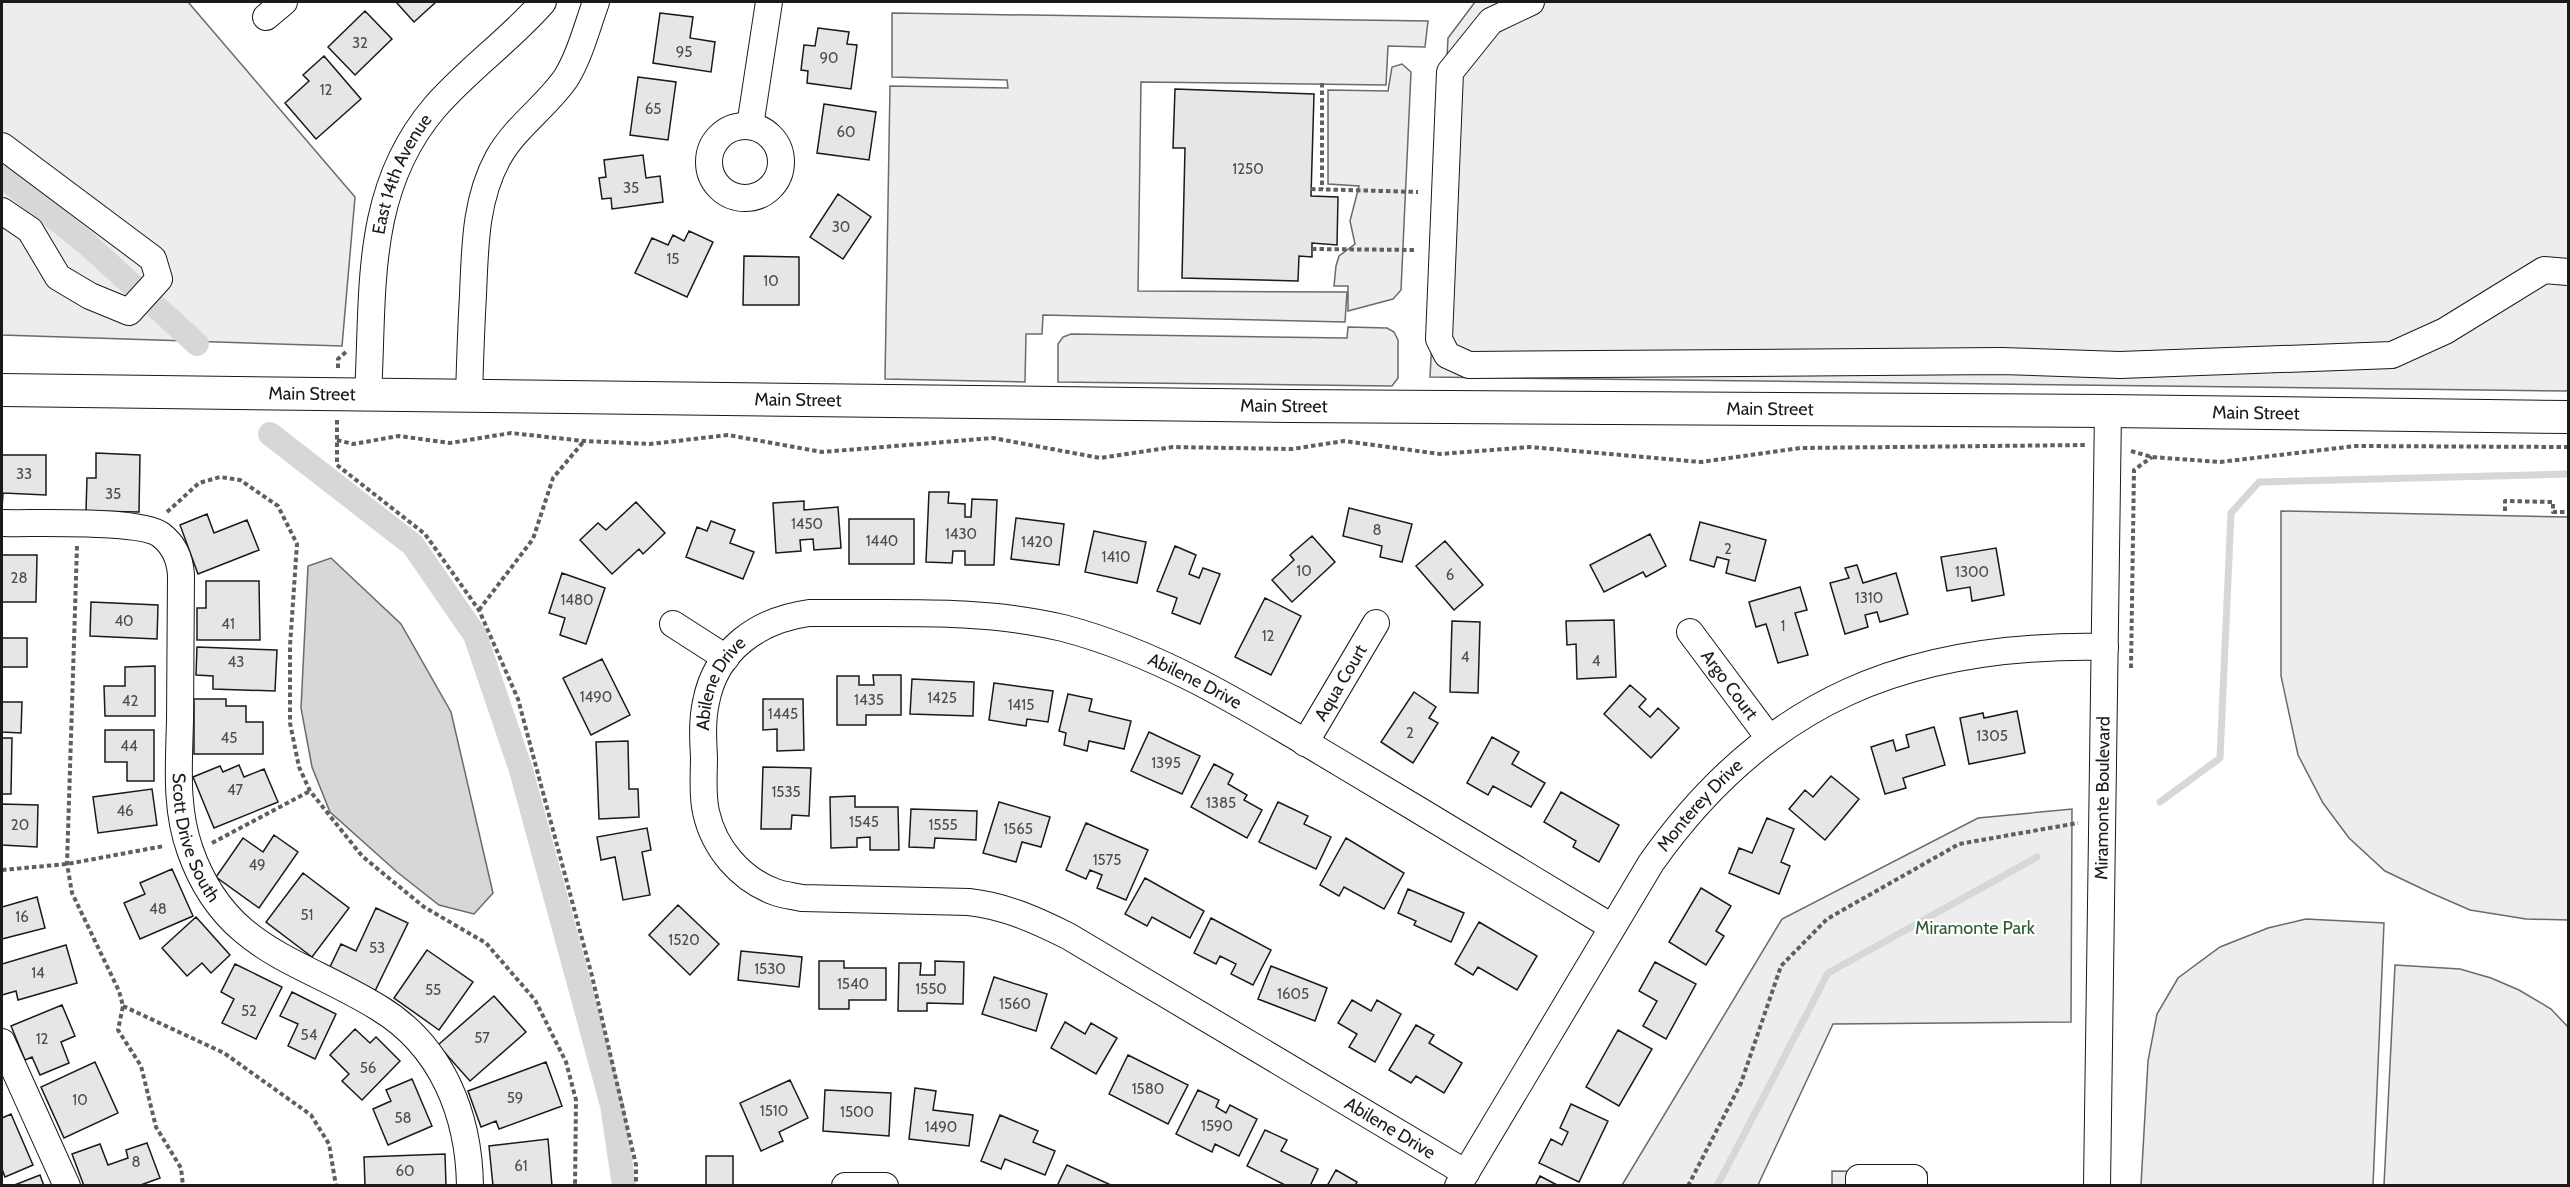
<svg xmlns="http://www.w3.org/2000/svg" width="2570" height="1187" viewBox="0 0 2570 1187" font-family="Cabin,sans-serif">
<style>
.built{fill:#ededed;stroke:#6a6a6a;stroke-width:1.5}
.water{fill:#d7d7d7;stroke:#6a6a6a;stroke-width:1.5}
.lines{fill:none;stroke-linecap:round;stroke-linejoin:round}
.stream{stroke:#d7d7d7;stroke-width:7}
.canal{stroke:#d7d7d7;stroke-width:24}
.building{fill:#e6e6e6;stroke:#1a1a1a;stroke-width:1.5}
.minor-casing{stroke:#1a1a1a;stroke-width:28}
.major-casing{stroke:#1a1a1a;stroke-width:34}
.path{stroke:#5f5f5f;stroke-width:4;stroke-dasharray:4.5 3;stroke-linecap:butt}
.minor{stroke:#fff;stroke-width:26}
.major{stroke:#fff;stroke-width:32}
.labels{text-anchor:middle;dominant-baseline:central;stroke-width:4.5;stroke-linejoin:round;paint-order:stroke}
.number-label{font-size:15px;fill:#4d4d4d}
.street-label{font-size:18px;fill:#1a1a1a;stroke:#fff}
.park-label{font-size:18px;fill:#2b5a34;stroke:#fff}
</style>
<rect width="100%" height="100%" fill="#fff"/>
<path class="built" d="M2,2H188L355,197L342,346L2,335Z
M1475,2H2568V391L1430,377L1448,38Z
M892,13L1428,21L1425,47L1388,46L1386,85L1141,82L1138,291L1347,292L1345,322L1043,315L1042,334H1026L1025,382L885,379L890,86L1008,88L1007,80L892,77Z
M1402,64L1411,72L1401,290L1393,299L1348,311V286H1334L1336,266L1339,256L1355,244L1350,221L1359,186L1328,184V90L1388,91L1392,67Z
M1348,327L1387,328L1394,332L1398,340V378L1392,386L1058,382V344L1063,337L1071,334L1347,338Z
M2281,511L2568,517V920L2526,919L2470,910L2431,893L2385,871L2349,838L2323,803L2298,755L2281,676Z
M2072,809L2071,1022L1833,1024L1758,1185H1622L1782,919L1978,818Z
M2306,919L2384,923L2373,1185H2141L2148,1061L2157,1014L2178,978L2220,947L2268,928Z
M2395,965L2460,969L2491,978L2519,990L2551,1009L2568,1027V1185H2384Z
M1832,1171L1927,1172V1185L1832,1186Z"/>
<path class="water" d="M331,558L401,624L451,712L493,893L474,914L439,905L397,872L330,812L312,767L301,708L308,566Z"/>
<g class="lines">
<path class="stream" d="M2160,802L2220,758L2231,513L2259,482L2568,474
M1717,1186L1828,973L2037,857"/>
<path class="canal" d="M2,176L85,242L197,344
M270,434L413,545L475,635L521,770L612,1105L624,1186"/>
</g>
<path class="building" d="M396,2H436L414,22Z
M365,11L392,39L355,75L328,47Z
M660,13L693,17L690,38L715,42L711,72L653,63Z
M818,28L849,32L847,44L857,45L851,89L807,83L808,71L801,70L804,45L815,46Z
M324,56L361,99L316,139L285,103L309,81L303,75Z
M638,77L676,82L668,140L630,135Z
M1175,89L1314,94L1311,196L1338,197L1337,245L1312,243V257L1299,256L1298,281L1182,278L1185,148H1173Z
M824,104L876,112L869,160L817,153Z
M643,155L646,178L660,176L663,202L612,209L611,198L602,199L599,178L606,177L604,160Z
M838,194L871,217L843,259L810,237Z
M689,231L713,242L687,297L635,273L652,238L668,245L673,235L684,241Z
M744,256L799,257V305H743Z
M96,453L140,455L139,512L86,511L87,478H96Z
M2,455H46V495L3,493L2,509Z
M929,492H949L948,503L965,504V517H971L972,499L997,500L994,565H965V551H953L952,563L926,562Z
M804,501V510L838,507L841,548L814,550L813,539L800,540L801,551L776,553L773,503Z
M636,502L665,533L643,554L639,549L612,574L580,540L598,523L606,530Z
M1349,508L1412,524L1402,562L1380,557L1382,546L1343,536Z
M207,514L214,533L247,520L259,550L198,574L180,525Z
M1016,518L1064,524L1059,565L1011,559Z
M849,519H914V564H849Z
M711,521L735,530L730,543L754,552L743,579L686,557L697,527L707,531Z
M1700,522L1766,540L1755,581L1726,573L1729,560L1717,557L1714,567L1690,560Z
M1094,531L1146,542L1137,583L1085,572Z
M1650,534L1666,566L1646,577L1643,572L1604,592L1590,565Z
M1312,536L1335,562L1292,602L1272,580L1294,560L1290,555Z
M1445,541L1483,585L1454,610L1416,566Z
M1175,546L1196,555L1189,574L1199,578L1203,568L1220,574L1200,624L1172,613L1177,598L1157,591Z
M1996,548L2004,595L1972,601L1970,587L1947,591L1941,557Z
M2,555H37L36,602H2Z
M1857,565L1863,583L1896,573L1908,614L1880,622L1877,612L1865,615L1868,627L1845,634L1830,583L1849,578L1845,568Z
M562,573L605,588L586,644L560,635L565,618L549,613Z
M206,581H259L260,640H197V608H206Z
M1800,587L1807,610L1795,613L1808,655L1778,663L1766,624L1756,627L1749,602Z
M1265,598L1301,616L1271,675L1235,657Z
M91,602L158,605L157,639L90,636Z
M1614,620L1616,677L1577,679L1576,644L1567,645L1566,621Z
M1452,621L1480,622L1478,693L1450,692Z
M2,638H27V667H2Z
M197,647L277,650L275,691L213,689V676L196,675Z
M602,659L630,715L591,735L563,678Z
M155,666V716H105L104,686H125V667Z
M873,675H901V715H866V725H837V676H859V685H874Z
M912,679L974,682L973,716L910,714Z
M994,683L1053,691L1048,722L1027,719L1026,726L989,720Z
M1630,685L1646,699L1639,707L1650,717L1658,708L1679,728L1651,758L1604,714Z
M1414,692L1436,707L1429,718L1438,723L1413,763L1381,742Z
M1068,694L1092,699L1089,711L1131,721L1124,749L1089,741L1087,751L1064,745L1066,733L1059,731Z
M194,699H226V706H246V722H263V754H194Z
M763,699H803L804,750L777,751V729L763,730Z
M2,702H22L21,733L2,732Z
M2017,711L2025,753L1969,764L1960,718L1983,713L1984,718Z
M1934,727L1945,765L1903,778L1906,788L1885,794L1871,747L1893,740L1896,751L1909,747L1906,735Z
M105,730H154V781H127V762H105Z
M1149,732L1200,756L1182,794L1131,771Z
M1492,737L1519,752L1512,764L1545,783L1531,807L1493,786L1488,795L1467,783Z
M2,738H12L11,794H2Z
M628,741L629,789H638L639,817L599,819L596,742Z
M1214,764L1233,774L1228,784L1247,795L1244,800L1262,810L1247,838L1191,807Z
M239,765L244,777L264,769L278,802L214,828L193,777L220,766L223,772Z
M763,767L811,768L809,816L792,815L791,829H761Z
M1831,776L1859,799L1825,840L1789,809L1805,790L1813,797Z
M152,789L157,825L98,833L93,797Z
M1561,792L1619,825L1599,862L1573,847L1576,841L1544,822Z
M855,796V807H898L899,850H870V837L857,838V847L831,848L830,797Z
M999,802L1050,817L1041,847L1022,842L1016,862L983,853Z
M1278,802L1308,816L1304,824L1331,837L1316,869L1259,842Z
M2,804L38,805L37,847L2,845Z
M911,809L977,811L976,840L935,838L934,848L909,847Z
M1767,818L1794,829L1781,862L1790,866L1779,894L1729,873L1739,848L1752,853Z
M1086,823L1148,850L1126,900L1097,888L1102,875L1090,870L1086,879L1066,870Z
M647,828L651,850L642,852L650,895L623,900L615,857L601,860L597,837Z
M274,835L298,852L259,908L216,877L243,838L263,852Z
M1346,838L1404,873L1384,909L1344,887L1339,896L1320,885Z
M172,869L193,916L140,939L124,903L145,894L140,883Z
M303,873L349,908L312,957L266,922Z
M1145,878L1204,911L1190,938L1152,917L1147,926L1125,914Z
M1701,888L1731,906L1716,931L1724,936L1706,965L1669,942Z
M1408,889L1464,913L1451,942L1414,925L1416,921L1398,913Z
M37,897L45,928L2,939V907Z
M678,905L719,944L690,975L649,935Z
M376,908L408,923L375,991L329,969L341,944L356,951Z
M196,917L230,955L211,973L202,963L187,976L162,948Z
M1211,918L1271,950L1253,985L1231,974L1236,964L1220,956L1216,964L1194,953Z
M1479,922L1537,956L1517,990L1478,967L1473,975L1455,964Z
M66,945L77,983L18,1000L16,991L2,995V964Z
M427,950L473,982L439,1030L394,998Z
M741,951L802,957L799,987L738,980Z
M819,961H844V968H886V1000H849V1009H819Z
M935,961L964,962L963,1004L927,1003V1011H898L899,963H921L920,975H935Z
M1655,962L1696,984L1666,1039L1643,1026L1657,1001L1639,991Z
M235,964L282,987L256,1039L222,1023L234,999L221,992Z
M1271,966L1327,988L1315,1021L1258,999Z
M994,977L1047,994L1036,1031L982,1014Z
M292,992L336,1014L315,1059L288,1046L298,1024L280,1016Z
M494,996L526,1032L470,1081L438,1045Z
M1352,1000L1371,1011L1377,1000L1401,1014L1375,1062L1349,1047L1357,1034L1338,1023Z
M62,1005L75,1036L61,1042L69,1063L40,1075L32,1057L25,1060L11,1026Z
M1065,1022L1085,1034L1091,1023L1117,1038L1096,1074L1051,1048Z
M1416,1025L1434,1035L1429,1043L1462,1063L1444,1093L1416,1076L1411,1083L1389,1070Z
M355,1029L370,1043L376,1037L400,1061L362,1100L342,1081L349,1074L330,1055Z
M1618,1030L1652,1049L1619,1106L1586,1087Z
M1128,1055L1188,1085L1168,1124L1109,1094Z
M95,1062L118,1113L64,1138L41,1087Z
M546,1062L562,1106L499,1129L496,1121L481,1127L468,1091Z
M412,1079L432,1126L388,1145L373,1109L391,1101L386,1090Z
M790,1080L808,1118L779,1132L783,1141L761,1151L740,1103Z
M915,1088L936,1091L933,1110L973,1115L969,1146L909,1139Z
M825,1090L891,1093L889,1136L823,1131Z
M1198,1090L1219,1100L1216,1107L1226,1113L1230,1105L1257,1119L1239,1156L1215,1144L1212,1152L1176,1134Z
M1571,1104L1608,1121L1579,1182L1539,1163L1551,1139L1562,1145L1568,1132L1560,1128Z
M11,1114L33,1165L5,1177L2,1169V1118Z
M1000,1115L1038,1131L1033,1142L1055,1151L1045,1175L1005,1159L1001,1169L981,1161Z
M1265,1130L1287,1140L1281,1151L1318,1169L1310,1186H1287L1247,1166Z
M548,1139L552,1186H493L489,1146Z
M147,1143L160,1178L138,1186H84L72,1154L100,1144L108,1165L128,1158L126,1150Z
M445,1154L446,1185L365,1186L364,1157Z
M706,1156H733V1186H706Z
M1067,1165L1113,1186H1057Z
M1336,1170L1357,1182L1355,1186H1327Z
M40,1175L44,1186H12Z
M1540,1176L1559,1186H1535Z"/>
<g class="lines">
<g class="minor-casing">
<g id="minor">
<path d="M1531,2L1491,21L1450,72L1439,339L1447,355L1469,365L2001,361L2120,365L2392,355L2445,331L2544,270L2568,272"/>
<path d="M266,17L284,2"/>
<path d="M750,126L769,2"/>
<circle cx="745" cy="162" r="36"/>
<path d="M2,146L153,259L159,279L129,312L90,296L58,277L30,230L2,211"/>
<path id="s1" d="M368,394C374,293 363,191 435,107C468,69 510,40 543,2"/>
<path d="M469,396C470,362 471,329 473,295C475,248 475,200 498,158C516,126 546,107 566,78C580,55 587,27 596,2"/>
<path id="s2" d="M2,523C33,524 140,519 161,535C174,545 180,559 181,575C181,623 180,672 180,720C179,764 175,808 190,850C225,951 300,959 379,1008C442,1046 469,1115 470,1186"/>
<path d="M673,624L726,658"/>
<path id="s3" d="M1690,632L1769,738"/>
<path id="s4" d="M1305,743L1376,623"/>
<path d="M2,1042L67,1186"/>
<path id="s5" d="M1466,1173L1068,936C1036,920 1005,906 969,902L802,898C793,896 783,895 775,892C740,879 714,848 706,812C702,795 704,775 704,757C703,739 702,720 706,702C716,649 759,620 809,613C893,614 981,608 1063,628C1163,654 1251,710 1340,763C1431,817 1521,872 1612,927"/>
<path d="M845,1186H885"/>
<path id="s6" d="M1458,1186L1651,863C1766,700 1908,643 2105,647"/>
<path d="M1859,1186V1178H1914V1186"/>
<path id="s7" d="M2097,1186L2108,411"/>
</g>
</g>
<g class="major-casing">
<g id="major">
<path id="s8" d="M2,390L1290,406L2108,411L2568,417"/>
</g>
</g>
<path class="path" d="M1322,83V189
M1311,189L1418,192
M1312,249L1416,250
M338,368V359L346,352
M337,420V465L425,534L479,610L518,699L592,976L636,1165V1186
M337,440L353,444L399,436L450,443L511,433L584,441L650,444L728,435L822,452L993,438L1100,458L1173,447L1292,449L1344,441L1440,454L1530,447L1701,462L1800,448L2085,445
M2131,451L2152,457L2220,462L2356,446L2568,447
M2505,511V501L2553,502V512H2568
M167,512L199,483L220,477L240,480L278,506L297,544L290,646V723L299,767L310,791L362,856L424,907L486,943L535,1000L566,1062L576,1100L575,1186
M77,546L67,864L72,893L119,991L123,1006L118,1030L141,1066L156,1127L181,1168L183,1186
M479,610L533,539L553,478L584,441
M2131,668L2134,470L2152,457
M212,843L310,791
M2,870L67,864L164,846
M123,1006L224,1053L311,1115L329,1144L336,1186
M1688,1186L1741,1083L1781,966L1827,919L1959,844L2078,823"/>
<use href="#minor" class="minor"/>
<use href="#major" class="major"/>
</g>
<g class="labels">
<g class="number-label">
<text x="360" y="43">32</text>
<text x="684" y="52">95</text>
<text x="829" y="58">90</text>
<text x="326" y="90">12</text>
<text x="653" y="109">65</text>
<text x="846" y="132">60</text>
<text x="1248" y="169">1250</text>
<text x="631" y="188">35</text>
<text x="841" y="227">30</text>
<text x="673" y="259">15</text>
<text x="771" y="281">10</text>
<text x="24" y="474">33</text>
<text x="113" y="494">35</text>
<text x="807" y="524">1450</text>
<text x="1377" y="530">8</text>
<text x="961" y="534">1430</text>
<text x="882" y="541">1440</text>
<text x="1037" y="542">1420</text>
<text x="1728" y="549">2</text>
<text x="1116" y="557">1410</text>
<text x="1304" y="571">10</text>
<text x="1972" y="572">1300</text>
<text x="1450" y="575">6</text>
<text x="19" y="578">28</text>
<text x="1869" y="598">1310</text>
<text x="577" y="600">1480</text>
<text x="124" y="621">40</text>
<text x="228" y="624">41</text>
<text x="1783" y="626">1</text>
<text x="1268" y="636">12</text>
<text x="1465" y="657">4</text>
<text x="1596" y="661">4</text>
<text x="236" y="662">43</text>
<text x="596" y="697">1490</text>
<text x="942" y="698">1425</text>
<text x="869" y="700">1435</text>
<text x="130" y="701">42</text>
<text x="1021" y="705">1415</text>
<text x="783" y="714">1445</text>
<text x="1410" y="733">2</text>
<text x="1992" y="736">1305</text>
<text x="229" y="738">45</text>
<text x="129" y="746">44</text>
<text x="1166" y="763">1395</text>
<text x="235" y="790">47</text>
<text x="786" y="792">1535</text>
<text x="1221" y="803">1385</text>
<text x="125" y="811">46</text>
<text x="864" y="822">1545</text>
<text x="20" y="825">20</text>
<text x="943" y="825">1555</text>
<text x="1018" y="829">1565</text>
<text x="1107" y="860">1575</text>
<text x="257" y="865">49</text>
<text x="158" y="909">48</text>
<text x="307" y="915">51</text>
<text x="22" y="917">16</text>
<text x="684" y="940">1520</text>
<text x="377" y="948">53</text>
<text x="770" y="969">1530</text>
<text x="38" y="973">14</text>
<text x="853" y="984">1540</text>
<text x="931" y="989">1550</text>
<text x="433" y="990">55</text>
<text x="1293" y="994">1605</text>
<text x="1015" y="1004">1560</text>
<text x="249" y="1011">52</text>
<text x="309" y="1035">54</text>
<text x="482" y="1038">57</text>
<text x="42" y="1039">12</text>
<text x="368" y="1068">56</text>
<text x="1148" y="1089">1580</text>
<text x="515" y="1098">59</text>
<text x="80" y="1100">10</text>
<text x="774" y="1111">1510</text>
<text x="857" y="1112">1500</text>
<text x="403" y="1118">58</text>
<text x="1217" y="1126">1590</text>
<text x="941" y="1127">1490</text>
<text x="136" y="1162">8</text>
<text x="521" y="1166">61</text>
<text x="405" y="1171">60</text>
</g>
<g class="street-label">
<text stroke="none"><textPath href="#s1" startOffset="225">East 14th Avenue</textPath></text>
<text stroke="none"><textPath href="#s8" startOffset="310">Main Street</textPath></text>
<text stroke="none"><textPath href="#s8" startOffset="796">Main Street</textPath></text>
<text stroke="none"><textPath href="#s8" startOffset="1282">Main Street</textPath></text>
<text stroke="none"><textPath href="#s8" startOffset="1768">Main Street</textPath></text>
<text stroke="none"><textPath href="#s8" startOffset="2254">Main Street</textPath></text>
<text stroke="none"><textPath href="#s5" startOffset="1527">Abilene Drive</textPath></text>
<text stroke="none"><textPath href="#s4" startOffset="70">Aqua Court</textPath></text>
<text stroke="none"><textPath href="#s3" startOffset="66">Argo Court</textPath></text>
<text stroke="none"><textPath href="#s5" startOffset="1006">Abilene Drive</textPath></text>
<text stroke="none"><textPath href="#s7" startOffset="388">Miramonte Boulevard</textPath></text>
<text stroke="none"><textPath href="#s6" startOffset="452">Monterey Drive</textPath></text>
<text stroke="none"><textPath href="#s2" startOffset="472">Scott Drive South</textPath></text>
<text transform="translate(1390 1128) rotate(31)">Abilene Drive</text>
</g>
<g class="park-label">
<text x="1975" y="928">Miramonte Park</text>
</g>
</g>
<rect width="2570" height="1187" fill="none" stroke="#1a1a1a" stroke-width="6"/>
</svg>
